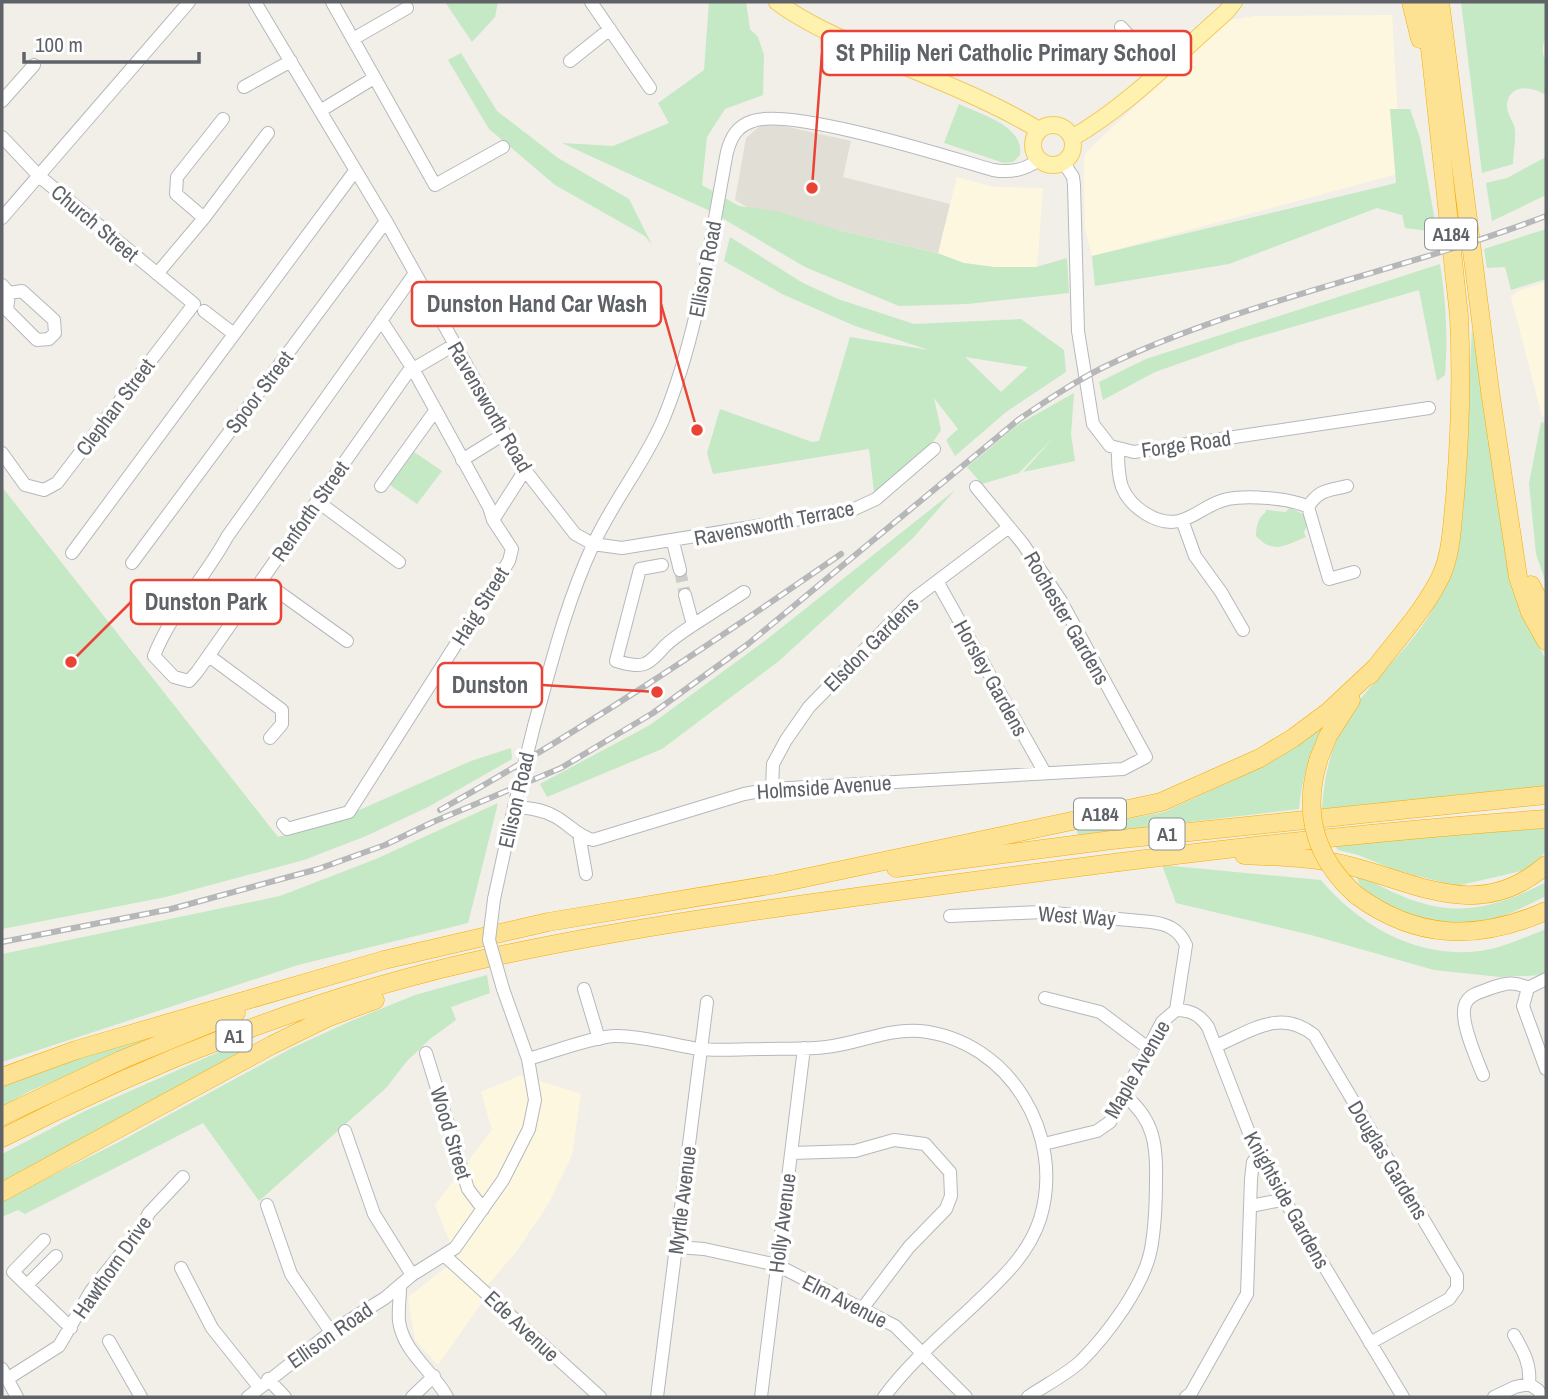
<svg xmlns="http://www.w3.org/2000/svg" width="1548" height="1399" viewBox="0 0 1548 1399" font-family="'Archivo Narrow',sans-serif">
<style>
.commercial{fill:#fef7e0}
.education{fill:#e1ded6}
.green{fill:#c5e8c5;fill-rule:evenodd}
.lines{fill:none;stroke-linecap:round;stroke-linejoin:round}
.minor-tunnel{stroke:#ccccc8;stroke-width:12;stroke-dasharray:12 6;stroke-linecap:butt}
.minor-casing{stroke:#b5b8bc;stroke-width:14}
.major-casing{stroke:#f2c960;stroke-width:18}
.highway-casing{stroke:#f9ab00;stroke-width:19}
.minor{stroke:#fff;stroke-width:12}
.major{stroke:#fff2af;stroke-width:16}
.highway{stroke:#fde293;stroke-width:18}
.rail-casing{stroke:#b6b7b8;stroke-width:6}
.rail{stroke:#fff;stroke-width:3.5;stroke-dasharray:10;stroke-linecap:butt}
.minor-bridge-casing{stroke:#b5b8bc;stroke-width:14;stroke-linecap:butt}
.highway-bridge-casing{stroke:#f9ab00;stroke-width:19;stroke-linecap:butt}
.minor-bridge{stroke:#fff;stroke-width:12}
.highway-bridge{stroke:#fde293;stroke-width:18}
.labels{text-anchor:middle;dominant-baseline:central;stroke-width:7;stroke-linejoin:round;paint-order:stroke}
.shield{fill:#fff;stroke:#8f9295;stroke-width:2}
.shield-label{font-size:19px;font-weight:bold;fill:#5f6368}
.street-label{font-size:21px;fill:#5f6368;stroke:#fff}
.leader{fill:none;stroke:#ea4335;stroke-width:2.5}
.callout-dot{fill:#ea4335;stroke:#fff;stroke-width:2.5}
.callout{fill:#fff;stroke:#ea4335;stroke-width:2.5}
.callout-label{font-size:23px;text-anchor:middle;font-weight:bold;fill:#5f6368}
</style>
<rect width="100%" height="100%" fill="#f1efe8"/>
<path class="commercial" d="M1392,15L1401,173L1092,256L1085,228L1084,188V158L1087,151L1228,20L1255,16Z
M957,177L994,187L1043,188L1037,267H994L964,263L938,253Z
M1546,282V417L1542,416L1511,297L1516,292Z
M521,1075L581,1094L572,1155L549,1203L516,1252L478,1296L483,1301L438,1365L415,1340L408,1297L457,1259L435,1205L492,1130L481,1092Z"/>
<path class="education" d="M761,125L784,126L851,141L843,177L950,204L938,253L752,210L735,200L746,138Z"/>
<path class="green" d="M445,2H498L495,17L472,42Z
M709,2H746L750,29L758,37L764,55L763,95L725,109L707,137L702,185L739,206L776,211L838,230L937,253L964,263L994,267H1036L1067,258L1069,293L967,304L899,306L805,267L710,211L562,143L613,146L669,123L658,103L704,70Z
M1461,2H1546C1546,11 1548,23 1546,32C1544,44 1540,51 1546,61V95C1534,87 1510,82 1507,104C1506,113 1514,122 1515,130C1516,141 1513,153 1513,164L1482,173Z
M461,53L497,111L558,158L629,199L652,245L645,236L555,185L489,129L448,60Z
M959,104C981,115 1024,125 1020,155L1013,162L1004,163L944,143Z
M1390,109H1410L1420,138L1436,227L1429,231L1405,228L1402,215L1377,208L1229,264L1095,286L1092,256L1396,183Z
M1546,157V195L1492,221L1486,183L1507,178Z
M1546,229V279L1511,290L1505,267L1487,268L1484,249Z
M730,237L803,283L838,299L914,324L1021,319L1064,350L1066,372L1006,412L955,456L946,440L958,429L934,398L941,430L931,445L874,492L869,449L713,474L707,453L720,409L812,442L819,441L850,337L929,350L855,326L782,294L724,261ZM965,357L1028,367L1001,392Z
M1440,264C1446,302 1448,337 1445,375L1437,381L1419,290L1237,343L1155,372L1103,400L1099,382L1146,359Z
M1472,329L1492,451L1531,631L1546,660V787L1322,809C1324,773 1333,737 1354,708C1377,675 1408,649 1429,616C1447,585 1457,550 1463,514Z
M1074,393L1071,434L1075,461L1023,472L1055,436L1019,473L982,484L967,467L1019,424Z
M1541,422L1546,423V583L1536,554L1529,483Z
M414,452L442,471L417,504L390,485Z
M2,487L278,837L357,811L471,761L511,748L512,759L428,807L366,836L304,860L166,897L2,929Z
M955,490L913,538L779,661L662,749L547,797L540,784L650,725L766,640Z
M1290,507L1304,515L1307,526L1304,532L1306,537C1285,545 1274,555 1256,536C1256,528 1258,517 1265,513L1266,510L1286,512Z
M1324,727C1309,754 1302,778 1299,809L1078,835L1076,829L1164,812L1234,780L1277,757Z
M498,803L468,923L298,965L2,1062V954L280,896L376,859Z
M1546,828V851L1530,869L1456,886L1395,870L1358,855L1338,850L1334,844Z
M1162,865L1321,880C1362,929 1425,963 1491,949C1509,945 1528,936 1546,929V975L1500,977L1434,970L1311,935L1176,903Z
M1356,873C1430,915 1469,922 1546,882V896C1524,907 1501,919 1476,923C1443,928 1360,913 1356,873Z
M487,975L490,993L451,1007L456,1020L430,1039L407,1061L386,1088L259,1201L203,1123L25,1214L18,1210L2,1217V1201L119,1142L292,1048L351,1021L415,995Z
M155,1031L160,1037L30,1091L2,1106V1085Z
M246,1040L251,1048L2,1184V1154L87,1110Z"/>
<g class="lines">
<path class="minor-tunnel" d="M680,570L685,595"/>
<g class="minor-casing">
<path id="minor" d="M255,2L386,221L525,470L575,534L593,544L622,548L850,511L876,499L934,449
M332,2L435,185L503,147
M591,2L650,88
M1121,27L1160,70
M353,39L407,8
M570,61L610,29
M244,87L291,61
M2,101L34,65
M320,111L374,78
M2,137L39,176L194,304L57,483L44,490L25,485L2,453
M1064,163L1073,177L1074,185L1078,331L1093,424L1110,446L1134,452L1429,408
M2,218L189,2
M204,218L176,194L177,177L223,119
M415,273L227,537C205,578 171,612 154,656L174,677L189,681L197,672L408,372L454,345
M157,274L204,218L268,133
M2,285L9,293L7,310L37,340L49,339L55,333L54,320L22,291L9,293
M204,311L234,334
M381,320L413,369L489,507L493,520
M1118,449C1118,462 1118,475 1122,487C1130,507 1157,526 1179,521C1196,517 1210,502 1228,499C1247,495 1291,498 1308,507C1319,489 1328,491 1347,486
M462,460L504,434
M381,486L435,411
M317,501L399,562
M1308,507L1329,579L1354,572
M1182,520L1195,556L1221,592L1243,630
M673,542L680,570
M72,553L355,171
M132,563L386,221
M662,565L640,569L616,661C644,669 647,666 665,646C673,638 684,631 693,625L685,595
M262,580L347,641
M938,583L1045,773
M693,625L744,592
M209,656L282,710V724L270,738
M534,726C551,665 566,603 593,545C613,501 644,464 663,420C698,335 710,242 727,152C731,137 737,126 753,121C791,107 948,157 993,170C1011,173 1024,170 1039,160
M772,789L773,764L786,740L809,707L915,598L1009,527
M283,824L287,829L349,812L509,561L512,549L493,520L525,470
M579,834L586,874
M494,899L514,807C528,808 541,809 554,816C568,823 577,836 593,840L744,794L772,789L1123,769L1146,757L1061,601L1023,544L976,487
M950,916L1042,912L1151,922C1167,924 1179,929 1186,945L1176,1010L1162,1022L1110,1122L1097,1131L1044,1144
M1528,988L1523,1006L1546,1069
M1528,988L1546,979
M584,989L599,1039
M1045,998L1100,1012L1148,1048
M1176,1010C1191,1010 1200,1015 1208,1027L1258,1156L1403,1397
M1216,1046C1251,1031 1280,1008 1314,1035L1457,1276V1288L1449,1299L1370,1343
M426,1053L468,1189L483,1209
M528,1059C551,1053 591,1037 615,1036C638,1035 674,1045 699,1049C719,1051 741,1049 762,1049C783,1048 805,1050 826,1047C857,1044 888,1028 920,1031C1009,1040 1066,1135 1040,1219C1028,1256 1000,1280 973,1306C942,1335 909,1363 884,1397
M1483,1075C1477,1059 1456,1015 1467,1001C1472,993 1482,992 1491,988C1506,983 1514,981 1528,988
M345,1131L374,1214L412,1275
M791,1153L855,1151L894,1140L925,1144L950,1172L951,1196L946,1209L909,1247L862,1309
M267,1205L291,1274L331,1332
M1250,1206L1282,1200
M44,1240L13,1272L71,1328
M677,1247L704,1249L777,1265L895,1326L966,1397
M444,1255L600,1397
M181,1268L212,1328L259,1387
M27,1285L56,1256
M400,1287C400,1298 398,1310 399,1321C403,1352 433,1371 447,1397
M1514,1335C1524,1352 1531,1365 1529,1384L1538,1390L1542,1397
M109,1341L141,1397
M2,1369L17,1397
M7,1379L59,1346L91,1291L140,1230L149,1213L183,1177
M268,1379L285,1397
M248,1397L331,1332L385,1298L412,1275L455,1248L503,1180L529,1129L535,1100L528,1059L503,989
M412,1397L434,1376
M657,1397L707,1002
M761,1397L804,1048
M1028,1397C1045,1385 1066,1375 1081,1361C1107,1335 1144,1286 1151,1249C1155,1227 1156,1203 1156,1180C1157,1145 1154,1119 1124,1095
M1186,1397L1191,1393L1247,1294L1251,1179L1253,1162L1258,1156
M1494,1397L1515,1387L1529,1384"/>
</g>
<g class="major-casing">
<path id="major" d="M777,2C804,22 836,36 867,50C925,76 986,98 1039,130
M1033 145a20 20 0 1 1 40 0a20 20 0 1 1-40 0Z
M1072,138C1129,105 1177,55 1226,12L1234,2"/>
</g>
<g class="highway-casing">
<path id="highway" d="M1411,2L1420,39
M1440,2L1490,391L1518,577L1530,612L1546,641
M1531,585L1546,615
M1370,675C1394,642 1423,613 1441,576C1452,552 1452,523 1455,497C1460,437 1462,377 1459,316L1425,2
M1319,758L1328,736L1351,700
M1244,855C1279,857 1315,857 1350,866C1420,884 1480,922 1546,865
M896,868L1112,840L1546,795
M1356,895C1417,940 1478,941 1546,911
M2,1077L76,1050L384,960L548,922L776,884L1161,802L1260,758L1293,738L1328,712L1376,667
M2,1116L121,1060L236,1013
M2,1138C150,1062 317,996 479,960C632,926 788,906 944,885C1144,858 1345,833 1546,819
M2,1192L272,1045L329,1017L375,1000"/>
</g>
<use href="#minor" class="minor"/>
<use href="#major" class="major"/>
<use href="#highway" class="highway"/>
<g class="rail-casing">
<path id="rail" d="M440,810C578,733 711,644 841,554
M2,942L171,909L318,869L385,845L433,822L561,768L653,713L748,644L1018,420C1046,401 1074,382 1104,367C1245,299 1401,272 1546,216"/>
</g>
<use href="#rail" class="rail"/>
<g class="minor-bridge-casing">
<path id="minor-bridge" d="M514,807L534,726
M494,899L489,940L503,989"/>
</g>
<g class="highway-bridge-casing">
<path id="highway-bridge" d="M1319,758C1302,812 1314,857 1356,895"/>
</g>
<use href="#minor-bridge" class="minor-bridge"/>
<use href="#highway-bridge" class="highway-bridge"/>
</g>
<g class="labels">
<g class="shield">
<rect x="1425" y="218.5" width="52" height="31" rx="5"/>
<rect x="1074" y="798.5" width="52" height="31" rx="5"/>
<rect x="1149.5" y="818.5" width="35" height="31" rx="5"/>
<rect x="216.5" y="1020.5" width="35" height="31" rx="5"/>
</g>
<g class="shield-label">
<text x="1451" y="234">A184</text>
<text x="1100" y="814">A184</text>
<text x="1167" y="834">A1</text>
<text x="234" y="1036">A1</text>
</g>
<g class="street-label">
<text transform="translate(95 223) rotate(40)">Church Street</text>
<text transform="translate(705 269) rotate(-79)">Ellison Road</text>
<text transform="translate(259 392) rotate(-53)">Spoor Street</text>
<text transform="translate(115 407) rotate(-53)">Clephan Street</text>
<text transform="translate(490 407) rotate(60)">Ravensworth Road</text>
<text transform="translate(1186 444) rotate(-8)">Forge Road</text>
<text transform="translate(310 511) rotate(-55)">Renforth Street</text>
<text transform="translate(774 523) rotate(-11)">Ravensworth Terrace</text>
<text transform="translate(480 606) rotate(-58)">Haig Street</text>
<text transform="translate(1067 618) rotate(60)">Rochester Gardens</text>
<text transform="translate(871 644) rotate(-45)">Elsdon Gardens</text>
<text transform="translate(991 678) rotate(61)">Horsley Gardens</text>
<text transform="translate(824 787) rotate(-4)">Holmside Avenue</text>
<text transform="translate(516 800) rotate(-77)">Ellison Road</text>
<text transform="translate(1077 916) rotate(4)">West Way</text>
<text transform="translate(1137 1069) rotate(-60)">Maple Avenue</text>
<text transform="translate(451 1133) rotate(73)">Wood Street</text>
<text transform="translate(1388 1160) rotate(59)">Douglas Gardens</text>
<text transform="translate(682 1200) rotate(-83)">Myrtle Avenue</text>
<text transform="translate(1287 1200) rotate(61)">Knightside Gardens</text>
<text transform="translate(782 1223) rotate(-83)">Holly Avenue</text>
<text transform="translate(112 1267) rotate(-55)">Hawthorn Drive</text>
<text transform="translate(845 1301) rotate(27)">Elm Avenue</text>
<text transform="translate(522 1326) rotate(43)">Ede Avenue</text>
<text transform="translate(330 1335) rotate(-35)">Ellison Road</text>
</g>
</g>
<path class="leader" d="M812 188L822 53M697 430L661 304M71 662L131 602M657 692L542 685"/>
<g class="callout-dot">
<circle cx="812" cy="188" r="7"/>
<circle cx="697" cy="430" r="7"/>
<circle cx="71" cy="662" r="7"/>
<circle cx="657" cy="692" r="7"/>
</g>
<g class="callout">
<rect x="822" y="31" width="369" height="44" rx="7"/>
<rect x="412" y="282" width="249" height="44" rx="7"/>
<rect x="131" y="580" width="150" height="44" rx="7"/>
<rect x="438" y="663" width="104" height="44" rx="7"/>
</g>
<g class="callout-label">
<text x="1006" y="61">St Philip Neri Catholic Primary School</text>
<text x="537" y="312">Dunston Hand Car Wash</text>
<text x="206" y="610">Dunston Park</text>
<text x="490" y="693">Dunston</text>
</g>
<rect width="1548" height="1399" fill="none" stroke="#5f6368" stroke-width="7"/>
<path d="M24 52v10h175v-10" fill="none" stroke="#5f6368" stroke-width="3.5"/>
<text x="35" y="52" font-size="21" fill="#5f6368" stroke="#ffffff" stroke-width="5" paint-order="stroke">100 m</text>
</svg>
